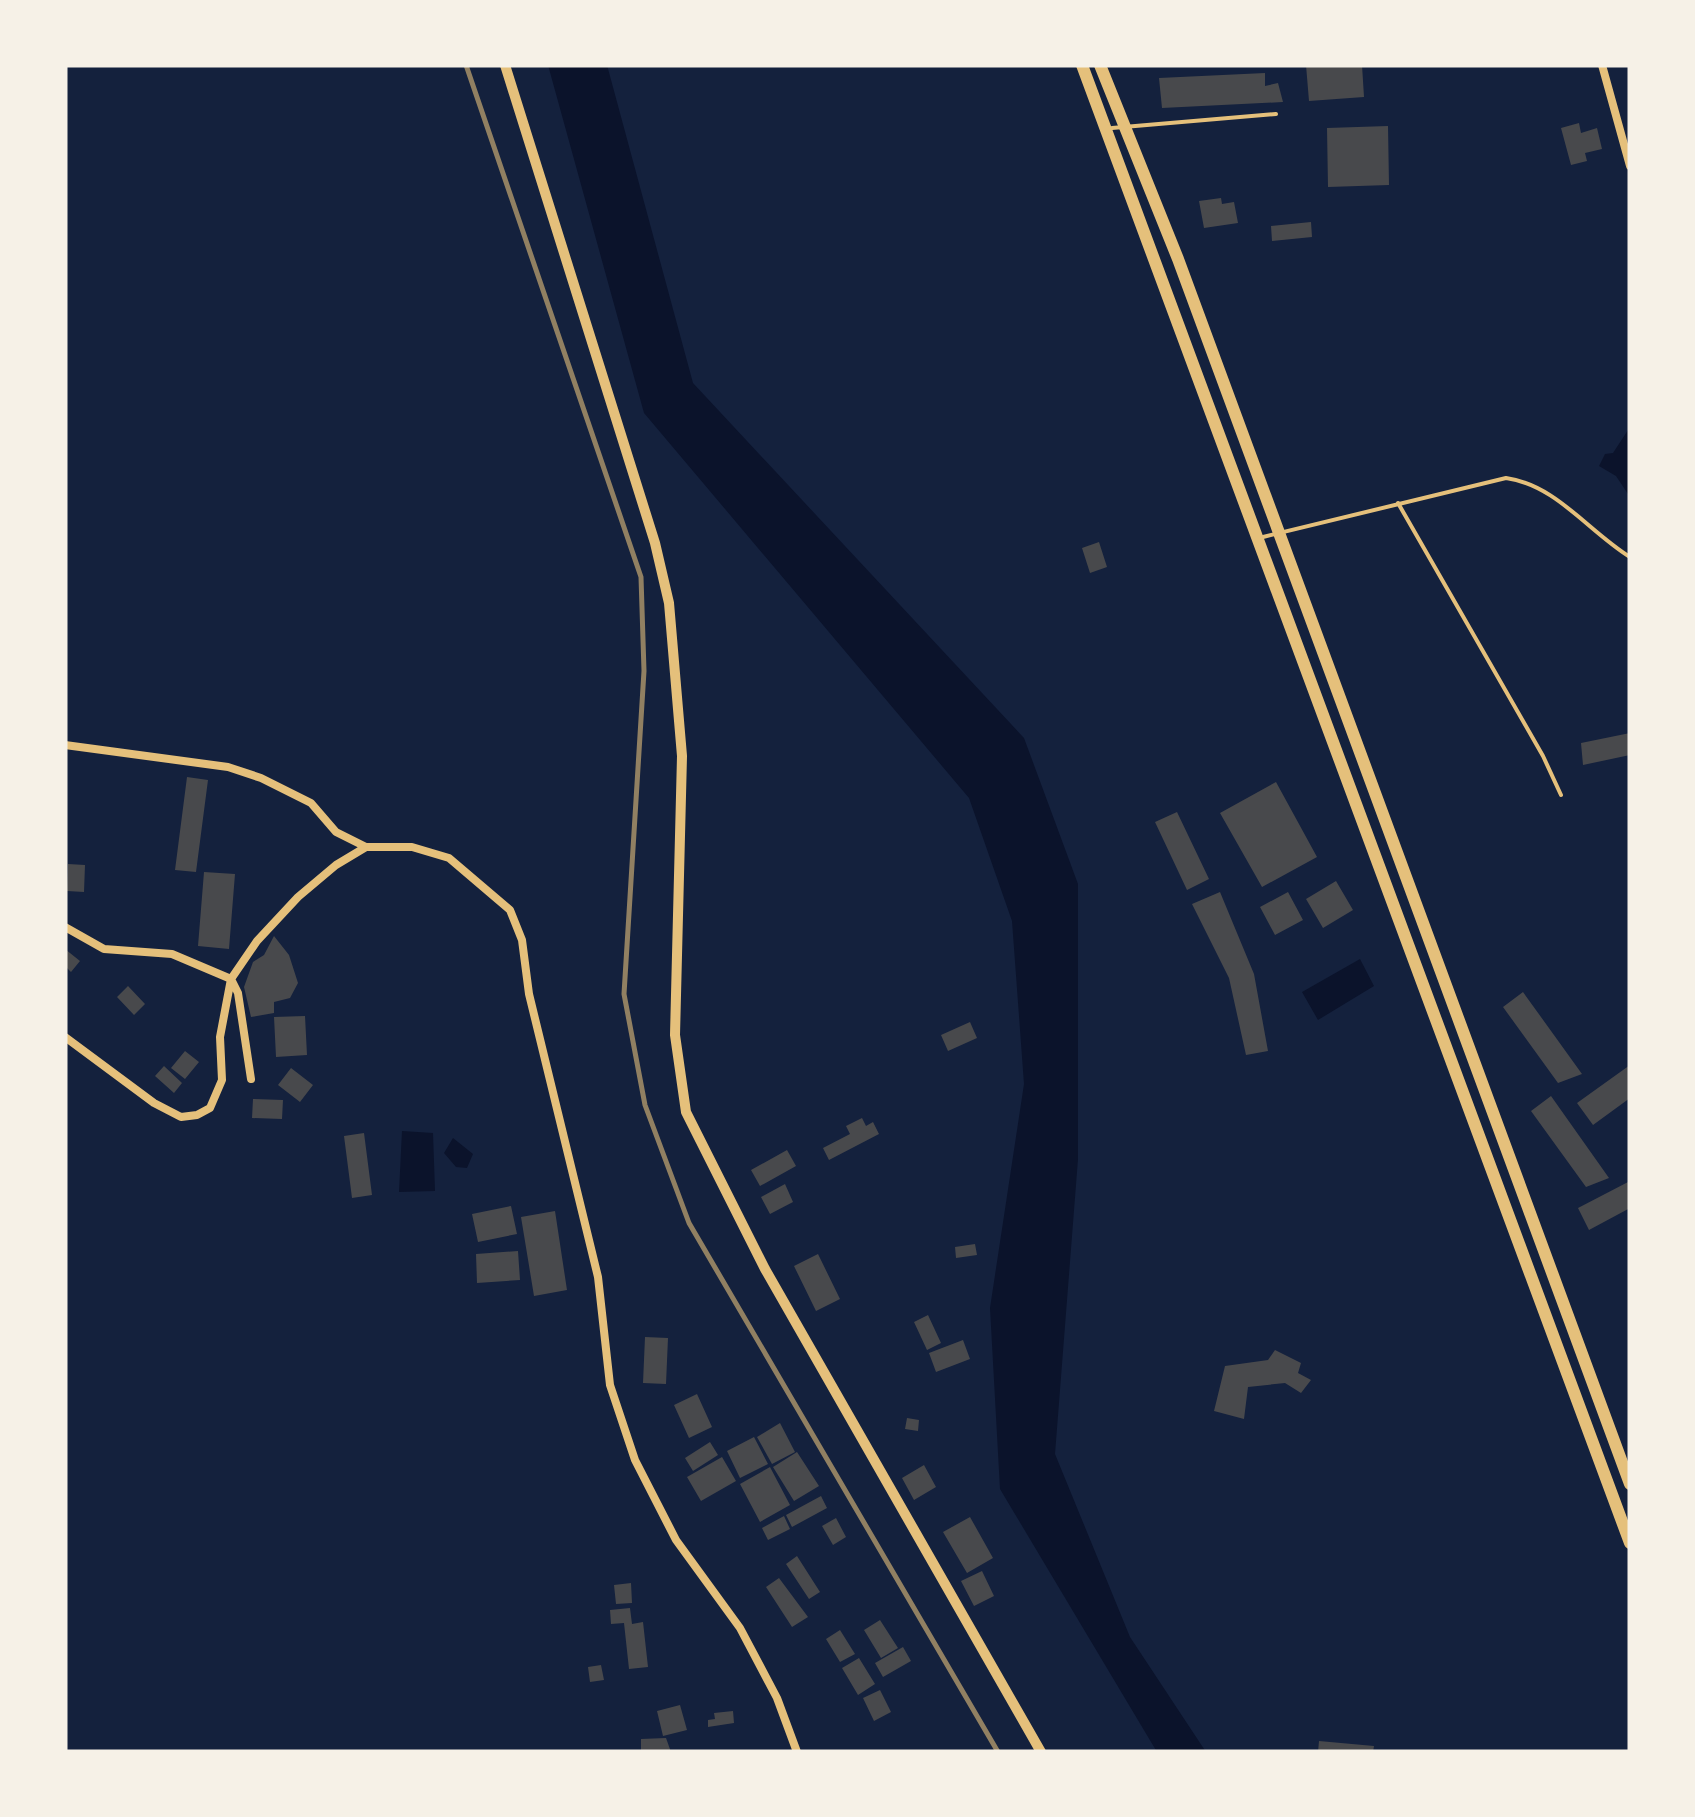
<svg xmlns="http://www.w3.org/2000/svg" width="1695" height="1817" viewBox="0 0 1695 1817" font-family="'Noto Sans',sans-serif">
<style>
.water{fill:#0b132b}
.building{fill:#48494c}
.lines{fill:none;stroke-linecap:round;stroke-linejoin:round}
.service{stroke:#e5c07b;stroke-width:4}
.minor{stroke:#e5c07b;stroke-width:8}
.tertiary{stroke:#e5c07b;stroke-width:10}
.trunk{stroke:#e5c07b;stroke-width:12}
.rail{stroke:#918062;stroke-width:5}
</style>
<rect width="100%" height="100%" fill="#14213d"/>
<path class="water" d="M548,65H607L693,383L1024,738L1078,884V1159L1055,1454L1130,1637L1206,1752H1157L1000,1489L990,1308L1024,1084L1012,921L969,798L644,413Z
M1630,427V497L1616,476L1599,466L1605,454L1613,453Z
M1360,959L1374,986L1318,1020L1302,992Z
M402,1131L433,1133L435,1191L399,1192Z
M453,1138L473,1154L467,1168L456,1167L444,1153Z"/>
<path class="building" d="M1306,65H1362L1364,97L1309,101Z
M1265,73V86L1278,83L1283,102L1162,108L1159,78Z
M1579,123L1581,133L1597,128L1602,149L1585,153L1587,161L1571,165L1561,128Z
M1388,126L1389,185L1328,187L1327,128Z
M1221,198L1222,204L1234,202L1238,223L1204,228L1199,201Z
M1311,222L1312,237L1272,241L1271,226Z
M1099,542L1107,567L1090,573L1082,548Z
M1630,733V755L1583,765L1581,743Z
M187,777L208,780L196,872L175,870Z
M1276,782L1317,857L1262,887L1220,813Z
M1177,812L1209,879L1187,890L1155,822Z
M68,864L85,865L84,892L67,891Z
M204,872L235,874L229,949L198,946Z
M1336,881L1353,910L1323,928L1306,899Z
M1220,892L1254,974L1268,1051L1246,1055L1229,978L1192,904Z
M1288,892L1303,920L1275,935L1260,907Z
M274,936L289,955L298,983L290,998L274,1002V1013L251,1017L244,987L253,962L264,955Z
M65,949L80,961L71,972L65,966Z
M128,986L145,1004L134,1015L117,997Z
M1523,992L1582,1074L1558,1083L1503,1007Z
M305,1016L307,1055L276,1057L274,1017Z
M970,1022L977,1038L948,1051L941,1035Z
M185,1051L199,1062L185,1079L171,1068Z
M1630,1065V1098L1593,1125L1577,1103Z
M164,1066L182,1083L174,1093L155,1076Z
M291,1068L313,1085L300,1102L278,1085Z
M1551,1096L1609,1178L1586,1187L1531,1111Z
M253,1099L283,1100L282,1119L252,1118Z
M862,1118L866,1126L873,1122L879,1134L829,1160L823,1148L850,1134L846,1126Z
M364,1133L372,1195L352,1198L344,1136Z
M787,1150L796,1166L760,1186L751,1170Z
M1630,1181V1208L1589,1230L1578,1208Z
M785,1184L793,1202L770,1214L761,1197Z
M511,1206L517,1234L478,1242L472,1214Z
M555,1211L567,1290L534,1296L521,1217Z
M975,1244L977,1255L956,1258L955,1247Z
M518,1251L520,1280L477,1283L476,1254Z
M818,1254L840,1299L816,1311L794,1266Z
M928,1315L941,1343L927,1350L914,1322Z
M645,1337L668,1338L666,1384L643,1383Z
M963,1340L970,1359L936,1372L929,1353Z
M1275,1350L1301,1363L1298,1373L1311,1380L1301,1393L1285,1383L1248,1387L1244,1419L1214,1411L1225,1366L1268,1360Z
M697,1394L712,1427L689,1438L674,1405Z
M907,1418L919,1420L918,1431L905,1429Z
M780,1423L795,1452L772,1464L757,1437Z
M754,1437L768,1464L740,1478L727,1451Z
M710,1442L718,1455L693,1471L685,1458Z
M797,1452L819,1486L794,1501L773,1467Z
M722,1457L736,1481L701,1501L687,1477Z
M924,1465L936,1487L914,1500L902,1478Z
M770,1467L790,1505L760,1522L740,1484Z
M821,1496L827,1508L792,1527L786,1515Z
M784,1516L790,1529L768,1540L762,1528Z
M970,1517L993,1558L967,1573L943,1532Z
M836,1518L846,1537L833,1545L822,1526Z
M797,1556L820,1592L809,1599L786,1564Z
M982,1571L994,1596L974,1606L961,1581Z
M779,1578L808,1617L792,1627L766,1587Z
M631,1583L632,1603L616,1604L614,1585Z
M630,1608L632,1624L643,1622L648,1667L629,1669L624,1623L611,1624L610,1610Z
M880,1620L898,1648L881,1658L864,1630Z
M840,1630L855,1654L840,1662L826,1639Z
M903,1647L911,1661L883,1677L875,1663Z
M859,1658L875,1684L858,1695L842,1668Z
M601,1665L604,1680L590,1682L588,1667Z
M880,1690L891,1712L874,1721L863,1698Z
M680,1705L687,1730L663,1736L657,1711Z
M733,1711L734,1723L708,1727V1720L715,1719L714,1713Z
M666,1738L671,1752L641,1751V1739Z
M1319,1741L1374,1746L1373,1752H1318Z"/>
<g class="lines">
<path class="service" d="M1112,128L1276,114
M1398,503L1543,756L1561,795
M1263,537L1506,478C1556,485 1588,531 1630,557"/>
<path class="minor" d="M1602,65L1630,166
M65,745L228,767L261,778L311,803L336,832L366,847
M65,927L104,949L172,954L231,979L257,941L298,897L336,865L366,847H412L449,858L510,910L522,940L529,994L598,1277L610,1385L635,1460L676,1540L740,1628L777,1698L797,1752
M65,1037L154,1103L181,1117L197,1115L210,1108L222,1080L220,1037L231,979L238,993L251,1079"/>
<path class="tertiary" d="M505,65L655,543L669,603L682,756L675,1035L686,1112L765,1269L1041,1752"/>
<path class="trunk" d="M1082,65L1630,1543
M1100,65L1178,259L1630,1484"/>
<path class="rail" d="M466,65L641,577L644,671L624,994L645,1105L689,1223L998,1752"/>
</g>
<rect width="1695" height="1817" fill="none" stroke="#f6f1e7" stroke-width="135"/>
</svg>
